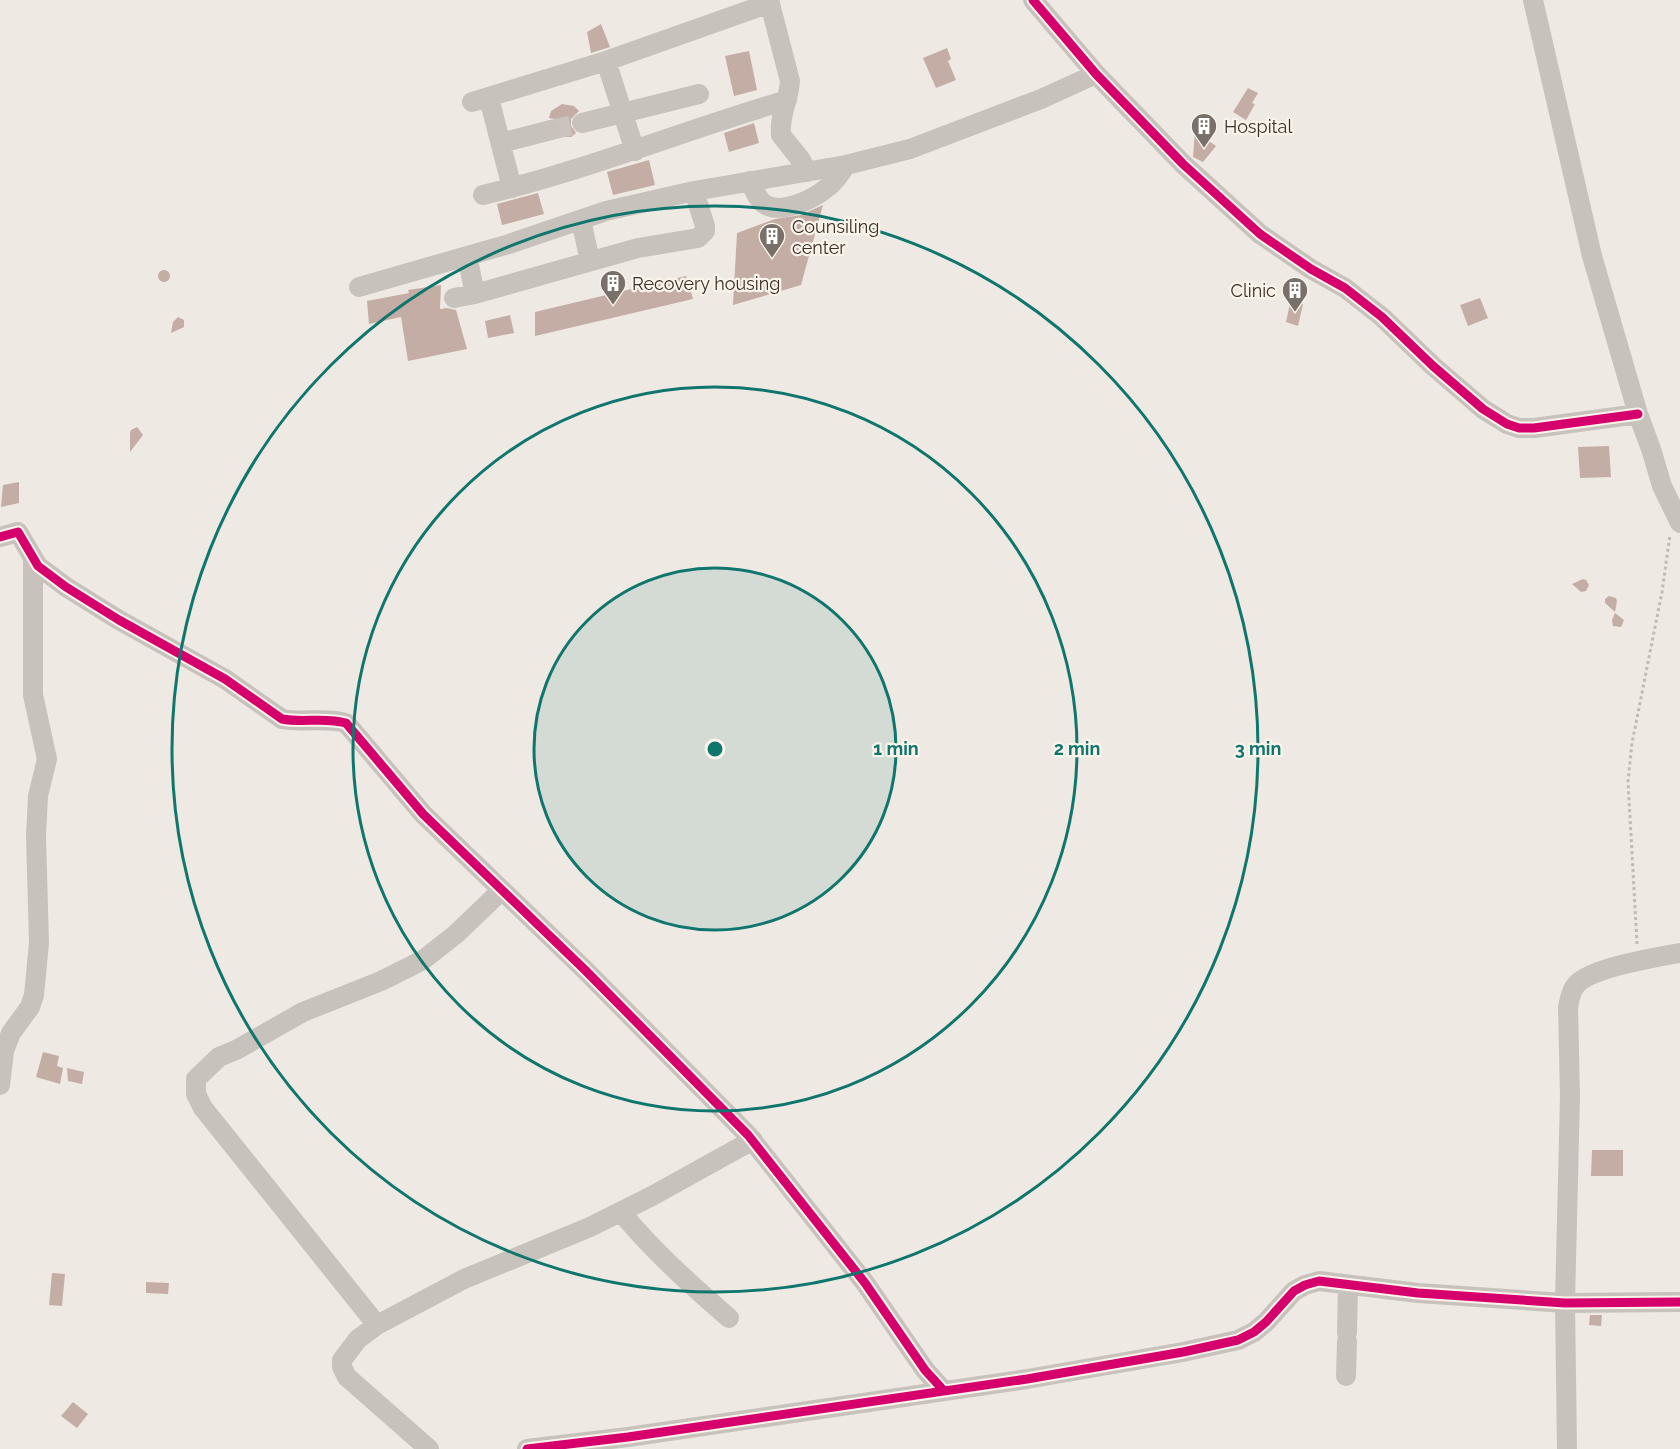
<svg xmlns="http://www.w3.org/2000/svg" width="1680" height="1449" viewBox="0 0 1680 1449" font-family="Raleway,sans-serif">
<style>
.building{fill:#c4ada4}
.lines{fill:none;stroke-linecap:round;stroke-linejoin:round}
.minor-tunnel{stroke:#cbc4be;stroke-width:20;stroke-dasharray:20 10;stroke-linecap:butt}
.path{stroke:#c1bab4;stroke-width:3;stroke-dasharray:3 3;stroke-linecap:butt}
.minor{stroke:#c8c2bc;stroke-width:20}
.cycleway-casing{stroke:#fbf4eb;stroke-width:13}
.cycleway{stroke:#d6006c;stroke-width:9}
.ring{fill:none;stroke:#0f766e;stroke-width:3}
.labels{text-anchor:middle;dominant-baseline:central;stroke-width:4.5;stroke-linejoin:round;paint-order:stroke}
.poi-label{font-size:18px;fill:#3a2f29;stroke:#fbf4eb;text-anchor:start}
.centre{fill:#0f766e;stroke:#fbf4eb;stroke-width:3}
.ring-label{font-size:18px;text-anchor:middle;font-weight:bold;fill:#0f766e;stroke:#fbf4eb;stroke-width:4.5;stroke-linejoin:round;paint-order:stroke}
</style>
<rect width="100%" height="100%" fill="#efe9e3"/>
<path class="building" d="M601,24L610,47L591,53L587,32Z
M947,48L951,59L948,61L956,80L936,88L923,58Z
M749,51L757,90L734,96L725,56Z
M1248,88L1258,93L1252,103L1255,104L1246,120L1233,112Z
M562,104L574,106L579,111L571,119V126L576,133L571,137H560L563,128L560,122L555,119L549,118L551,111Z
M754,123L759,143L729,152L724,133Z
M1195,131L1216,146L1203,162L1193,157Z
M649,160L655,185L613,195L607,172Z
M538,193L544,214L502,225L497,204Z
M823,205L801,285L733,305L737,233L775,219L801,215Z
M158 276a6 6 0 1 1 12 0a6 6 0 1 1-12 0Z
M686,276L693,299L535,336V312Z
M441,285L440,309L447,308L456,310L467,349L408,361L401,317L369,324L367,301L409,293L408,290Z
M1480,298L1488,318L1468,326L1460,305Z
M1291,299L1303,304L1298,326L1286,322Z
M510,315L514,333L488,338L485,321Z
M178,317L184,320V327L171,333L173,322Z
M137,427L143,435L130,452V433L131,430Z
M1609,446L1611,477L1580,478L1578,447Z
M19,482V503L1,507L3,485Z
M1583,579L1586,580L1589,585L1586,591L1581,592L1572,584Z
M1609,596L1616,598L1617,601L1615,612L1605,603V599Z
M1615,613L1624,620L1621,627L1613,626L1612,620Z
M43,1052L59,1056L57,1066L63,1068L60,1084L36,1077Z
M67,1068L84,1072L82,1084L68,1081Z
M1592,1150H1623V1176H1591Z
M52,1273L65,1274L62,1306L49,1305Z
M146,1282L169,1283L168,1294L146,1293Z
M1590,1315H1602L1601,1326L1589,1325Z
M73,1402L88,1414L77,1428L61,1416Z"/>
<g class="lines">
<path class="minor-tunnel" d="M551,130L582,123"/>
<path class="path" d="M1637,944L1628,781L1632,743L1662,592L1670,535"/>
<path class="minor" d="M769,0L790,81C789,100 779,115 781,135L801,160L807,172
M1033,0L1096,74L1183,164L1260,234L1311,269L1345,288L1382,317L1433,366L1483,409L1507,424L1519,428H1534L1638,414
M1533,0L1592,256L1638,414L1651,449L1662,486L1680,523
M606,61L635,151
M489,98L512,188
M472,102L606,61L770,3
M582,123L699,94
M501,143L551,130
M750,181C754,189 757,200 766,205C783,214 814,199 828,187C836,181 841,173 846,165
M483,195C587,170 685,130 787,100
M581,220L590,261
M467,256L475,294
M359,287L509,244L606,211L694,191L846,165L910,149L1041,99L1096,74
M454,298L475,294L638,248L698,238L705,231V226L694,191
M0,537L18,532L38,566L66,587L119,620L225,679L282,719C303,723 325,717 346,723L423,814L585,970L748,1135L865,1283L925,1370L944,1391
M0,1085L4,1051L11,1033L30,1007L34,995L39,943L36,836L38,796L47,759L33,695V559
M621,1212C653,1251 691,1285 729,1318
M377,1325L203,1108L196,1094V1079L219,1057L236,1050L303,1012L381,981L423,960L456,934L502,890
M1347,1333L1348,1285
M1346,1376L1347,1341
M429,1449L347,1377L342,1367V1360L358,1339L377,1325L464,1279L590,1227L652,1196L753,1140
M527,1449L628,1437L1027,1379L1183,1352L1238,1340L1254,1332L1266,1322L1294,1291L1305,1285L1319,1281L1418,1293L1565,1303L1680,1302
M1567,1449L1565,1303L1570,1096L1568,1007C1570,999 1570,992 1576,985C1590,968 1657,957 1680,953"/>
<g class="cycleway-casing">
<path id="cycleway" d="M1033,0L1096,74L1183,164L1260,234L1311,269L1345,288L1382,317L1433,366L1483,409L1507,424L1519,428H1534L1638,414
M0,537L18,532L38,566L66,587L119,620L225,679L282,719C303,723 325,717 346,723L423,814L585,970L748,1135L865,1283L925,1370L944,1391
M527,1449L628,1437L1027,1379L1183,1352L1238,1340L1254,1332L1266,1322L1294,1291L1305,1285L1319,1281L1418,1293L1565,1303L1680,1302"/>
</g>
<use href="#cycleway" class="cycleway"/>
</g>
<circle cx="715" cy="749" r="181" fill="#0f766e" fill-opacity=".12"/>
<g class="ring">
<circle cx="715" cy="749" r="181"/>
<circle cx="715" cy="749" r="362"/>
<circle cx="715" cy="749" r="543"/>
</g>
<defs>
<g id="building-pin" transform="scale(1.35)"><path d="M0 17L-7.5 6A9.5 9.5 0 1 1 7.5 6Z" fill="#79706a" stroke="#fbf4eb"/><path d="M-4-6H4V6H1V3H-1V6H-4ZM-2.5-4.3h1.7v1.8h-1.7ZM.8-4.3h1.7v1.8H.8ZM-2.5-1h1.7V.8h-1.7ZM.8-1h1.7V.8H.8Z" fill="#fff"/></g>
</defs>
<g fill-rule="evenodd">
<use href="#building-pin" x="1204" y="126"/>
<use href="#building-pin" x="772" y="236"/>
<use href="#building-pin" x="613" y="283"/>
<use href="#building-pin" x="1295" y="290"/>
</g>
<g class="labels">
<g class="poi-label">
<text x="1224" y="126">Hospital</text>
<text x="792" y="226">Counsiling<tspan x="792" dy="21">center</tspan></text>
<text x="632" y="283">Recovery housing</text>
<text x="1276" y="290" text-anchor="end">Clinic</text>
</g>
</g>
<circle cx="715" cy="749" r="9" class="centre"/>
<g class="ring-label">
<text x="896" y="755">1 min</text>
<text x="1077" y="755">2 min</text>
<text x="1258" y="755">3 min</text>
</g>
</svg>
